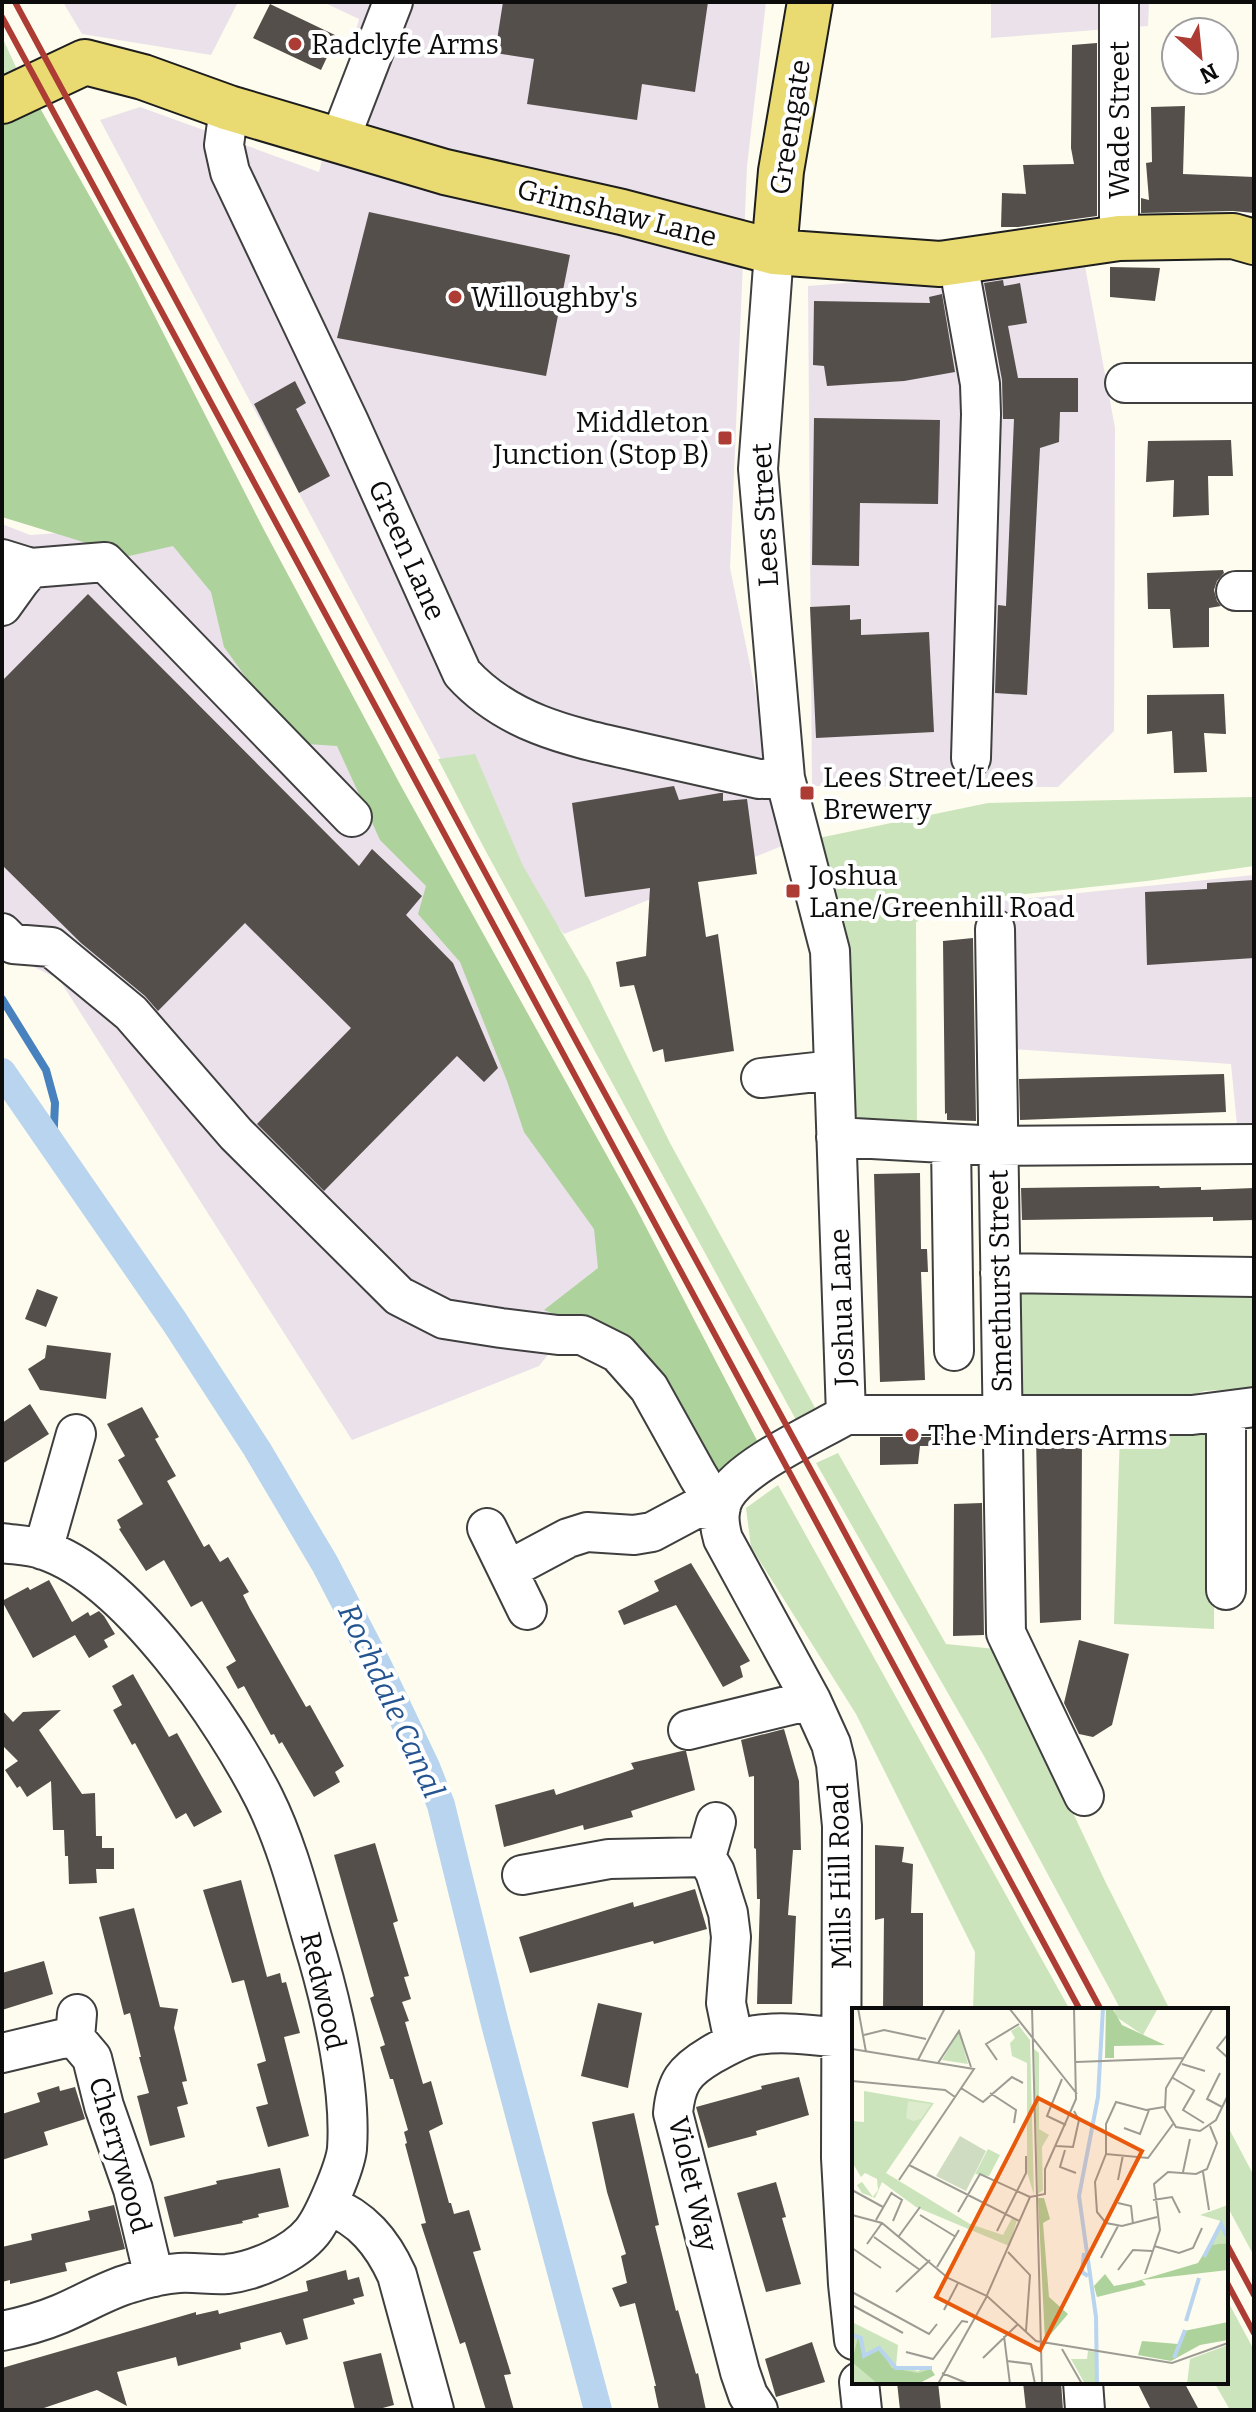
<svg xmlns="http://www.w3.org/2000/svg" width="1256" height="2412" viewBox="0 0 1256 2412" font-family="Bitter,serif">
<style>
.industrial{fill:#eae1ea}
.green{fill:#cbe4bb}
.forest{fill:#aed29c}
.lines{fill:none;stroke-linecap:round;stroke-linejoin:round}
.stream{stroke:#4781be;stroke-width:8}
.canal{stroke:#b8d4ef;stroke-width:28}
.building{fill:#544f4a}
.minor-casing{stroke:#3f3f3f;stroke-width:42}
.major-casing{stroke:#1d1d1d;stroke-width:48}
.minor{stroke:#fff;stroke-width:38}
.major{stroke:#e9da71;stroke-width:44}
.rail{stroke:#ac3c34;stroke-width:6}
.poi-dot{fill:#ac3c34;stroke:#fff;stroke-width:3}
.labels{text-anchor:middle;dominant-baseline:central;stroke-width:8;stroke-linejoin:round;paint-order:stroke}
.poi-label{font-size:28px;fill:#0c0c0c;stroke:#fff;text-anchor:start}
.street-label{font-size:28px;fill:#0c0c0c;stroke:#fff}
.water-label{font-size:30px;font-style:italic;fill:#245490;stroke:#fff}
.inset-river{fill:none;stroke:#b8d4ef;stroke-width:4}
.inset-road{fill:none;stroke:#9d9c94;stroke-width:2}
.view{fill:#e8590c;fill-opacity:0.15;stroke:#e8590c;stroke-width:4}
.inset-edge{fill:none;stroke:#0c0c0c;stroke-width:4}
</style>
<rect width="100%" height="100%" fill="#fdfcee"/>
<path class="industrial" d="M63,2H238L211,55L82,34Z
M323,2H766L747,166L730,568L787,844L564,934L468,810L100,120L140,107L319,172L359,19Z
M991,2H1149L1148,26L991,38Z
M1084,261L1115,428L1114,731L1058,787L812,786L808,286L960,274Z
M235,521L517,1017L619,1264L539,1366L352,1440L59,979L2,952V524L30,535Z
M1254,875V1124L1237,1125L1231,1064L1013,1049L1001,901Z"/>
<path class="green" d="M2,37L21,78L2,86Z
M475,754L523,866L589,979L670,1143L819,1415L801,1429L483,846L438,759Z
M1254,797V866L1147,881L997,897L916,922L917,1127L854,1131L809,840L988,803Z
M1015,1288L1254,1292V1388L1204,1391L1166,1405L1022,1397Z
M1215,1429L1214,1629L1114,1624L1120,1430Z
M838,1453L946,1644L996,1649L1105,1881L1170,2010H1121L984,1756L816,1463Z
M778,1485L1070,2010H973L975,1952L856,1714L751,1547L746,1508Z
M1226,2123L1254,2176V2256L1226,2204Z
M1226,2298L1254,2350V2410H1230L1214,2382H1226Z"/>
<path class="forest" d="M36,101L128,264L263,528L401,786L635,1206L762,1450L707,1480L615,1338L544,1310L598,1268L594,1229L524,1132L507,1081L460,962L418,914L426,886L380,840L337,746L293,743L224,647L211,592L173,546L129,556L2,517V112Z"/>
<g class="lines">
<path class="stream" d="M2,999L46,1070L55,1103L53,1146"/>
<path class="canal" d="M2,1072L174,1321L257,1449L325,1564L378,1666L426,1767L441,1805L495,2024L598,2410"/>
</g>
<path class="building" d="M503,2H708L695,92L642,84L637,120L527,104L534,59L495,53Z
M270,4L337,36L321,70L253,38Z
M1097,43V216L1018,227H1001L1002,193L1026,194L1023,165L1074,164L1071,148L1072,45Z
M1185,106L1183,174L1254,177V213L1233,211L1141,213V198L1149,200L1146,163L1152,162L1151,107Z
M369,212L570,255L546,376L337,338Z
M1110,267L1160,268L1155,301L1110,297Z
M1003,280L1004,286L1020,283L1027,323L1008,326L1018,378H1078V412H1060L1059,442L1040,448L1027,695L995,693L998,605L1006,606L1014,419H1003L1002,380L984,283Z
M942,294L955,372L904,381L827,386L824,366L813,365L814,301L930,303L929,297Z
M295,381L306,403L296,409L330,476L299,493L254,404Z
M814,418L940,420L938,504L860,503L859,566L812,565Z
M1231,440L1233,476H1208L1209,515L1173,517L1174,480L1146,482L1148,441Z
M1223,570L1224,573L1217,581L1214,590L1217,601L1221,606L1209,608V647L1173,648L1170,609H1148L1147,573Z
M88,594L359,866L372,849L422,896L406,915L453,963L498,1068L484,1082L457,1056L324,1191L257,1124L351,1028L245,923L158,1011L145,996L81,943L2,865V681Z
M850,605V620L861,619V635L929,632L934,732L816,738L810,607Z
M1224,694L1226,734L1204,733L1207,772L1174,773L1172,731L1147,734V695Z
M674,786L679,800L720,793H723V801L747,799L757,874L698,882L706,937L718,934L734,1051L665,1062L663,1049L653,1052L634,985L620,987L616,962L646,956L650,888L585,897L572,803Z
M1254,880V958L1147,965L1145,892L1207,889V883Z
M973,938L976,1121L947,1120V1113L945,1114L943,941Z
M1224,1074L1226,1112L1020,1120L1019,1079Z
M920,1173L921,1249H927L928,1272H921L925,1380L880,1382L874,1174Z
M1159,1186L1160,1188L1201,1187V1190L1254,1188V1220L1213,1221V1217L1022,1220L1021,1188Z
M37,1289L58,1297L46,1327L25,1319Z
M47,1345L111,1353L106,1399L40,1390L28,1369L45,1358Z
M30,1404L49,1434L2,1464V1423Z
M142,1407L159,1437L155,1439L176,1476L167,1481L204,1547L209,1544L220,1562L228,1557L249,1592L243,1595L250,1609L306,1707L310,1705L344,1766L335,1772L340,1782L314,1797L282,1742L279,1744L274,1734L271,1735L244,1686L238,1689L226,1667L236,1661L202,1601L191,1607L164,1560L146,1571L119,1529L121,1528L117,1520L143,1504L118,1460L125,1456L107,1424Z
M880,1437H944V1446H920L918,1464L880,1465Z
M1036,1437H1082L1081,1620L1040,1623Z
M982,1503L984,1635L953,1636L954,1504Z
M691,1563L750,1661L740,1666L743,1677L723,1687L676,1605L624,1625L618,1611L659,1591L654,1581Z
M49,1580L72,1622L88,1612L90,1616L99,1611L104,1616L115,1634L104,1640L108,1647L89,1658L75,1635L33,1658L2,1601L28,1587L30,1590Z
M1079,1640L1129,1654L1112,1725L1093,1737L1079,1734L1064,1703Z
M133,1674L169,1737L177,1733L222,1812L194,1827L186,1813L176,1819L135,1743L132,1745L113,1710L122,1705L112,1686Z
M2,1710L13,1722L23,1712L61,1710L39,1730L82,1794L95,1793L96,1836H102V1848H114V1869H96L97,1883L69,1884L68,1856H65L64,1830H53L51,1781L27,1797L20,1786L17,1788L5,1770L18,1761L2,1745Z
M784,1729L799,1781L801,1850H793L788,1915L796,1916L792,2004H757L760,1899H757L756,1849L754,1848V1776L749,1777L741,1740Z
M682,1751H686L695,1790L631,1811L633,1817L584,1830L583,1825L504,1847L495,1805L554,1789L556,1795L634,1769L631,1763Z
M375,1843L398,1921L393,1923L409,1976L404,1977L411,1999L402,2002L409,2021L405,2022L423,2084L431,2081L443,2124L429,2131L449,2203H451L454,2214L469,2210L481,2250L473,2252L511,2374L504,2375L514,2410H486L465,2342L460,2344L421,2224L426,2223L405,2144L407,2143L404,2132L408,2130L393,2079H390L380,2047L385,2045L370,1998L374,1996L334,1855Z
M875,1845L904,1847L902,1862L913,1864L911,1913H923V2010H883L884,1918L875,1920Z
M241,1880L267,1977L280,1973L282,1983L286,1982L300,2033L284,2037L309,2136L268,2147L256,2107L268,2104L257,2064L266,2061L244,1980L232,1983L203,1890Z
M695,1889L707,1929L654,1944L653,1941L530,1973L519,1937L633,1902L634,1907Z
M134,1908L160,2007L178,2009L174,2028L187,2081L182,2082L188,2104L177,2107L185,2137L150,2146L137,2096L149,2093L139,2057H141L130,2013L124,2015L99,1917Z
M44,1961L53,1994L2,2010V1973Z
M598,2003L642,2013L628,2088L581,2076Z
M799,2077L809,2115L756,2131L757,2135L708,2148L696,2107L762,2089L761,2086Z
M59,2086L60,2091L75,2087L85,2119L44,2132L48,2145L2,2160V2114L40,2102L37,2093Z
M634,2113L659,2225L655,2226L676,2311L678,2310L696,2374L698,2373L706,2410H659L654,2386H656L635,2303L620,2307L612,2288L627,2283L621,2256L626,2254L607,2192L592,2122Z
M280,2168L289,2207L258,2214L259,2217L242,2221L243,2223L174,2237L164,2197L217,2184L216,2181Z
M776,2182L786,2217L782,2218L801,2284L766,2292L737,2193Z
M114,2205L125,2249L65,2263L67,2271L10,2284V2280L2,2282V2247L32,2240L31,2234L90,2220L88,2211Z
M346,2270L348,2280L359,2277L364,2296L353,2299L355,2304L303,2319L308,2339L286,2345L281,2332L240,2343L241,2349L178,2366L176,2357L117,2372L127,2406L97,2390L38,2410H2V2368L196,2312V2315L218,2310L219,2314L308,2291L306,2281Z
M812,2342L825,2382L776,2397L765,2359Z
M381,2353L394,2405L375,2410H355L343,2362Z
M897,2382H938L941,2410H900Z
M1023,2382H1061L1063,2410H1026Z
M1137,2382H1184L1199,2410H1151Z"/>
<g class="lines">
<g class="minor-casing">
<path id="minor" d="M229,108L224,145L230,172L349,422L462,673C509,725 573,737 639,752C679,761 719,770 759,779L785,778
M340,139L393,2
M1119,238V2
M774,252L758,469L785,778L830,951L846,1415
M958,262L980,384L981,414L971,758
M1125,383H1254
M2,559L31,568L105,562L352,817
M1236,591H1254
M2,606L20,581L31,568
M995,929L1006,1633L1084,1796
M2,933L13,944L51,947L131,1013L236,1134L399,1296L444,1319L501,1328L558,1335H582L618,1353L649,1388L698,1476L709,1494L721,1507
M761,1078L834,1070
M836,1137L998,1146L1254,1144
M951,1144L954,1351
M1000,1273L1254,1277
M1226,1411V1590
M846,1415C815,1433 742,1466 725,1496C717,1509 719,1525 723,1539L811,1700L831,1744L836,1764L842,1826L841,2158L848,2284L854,2340
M846,1415H1192L1254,1407
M487,1528L527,1610
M2,1543C16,1545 31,1545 44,1550C128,1578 225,1721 264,1798C289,1848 302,1905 318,1958C334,2014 351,2091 347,2149C345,2167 324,2217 312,2232C294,2254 255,2271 227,2274C211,2275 195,2272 179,2273C163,2274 147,2278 131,2283C106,2290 84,2304 60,2314C41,2322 22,2327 2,2331
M43,1550L76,1434
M508,1570L568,1538L587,1532L634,1535L652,1532L697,1508L720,1512
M688,1730L811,1700
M706,1857L716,1822
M522,1875L609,1859L706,1857L715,1872L728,1913L731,1937L726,2003L734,2042
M77,2014L75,2038L92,2058L104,2106L133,2189L154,2277
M2,2053L61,2039L75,2038
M328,2205C362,2218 382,2242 397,2275L434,2410
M859,2382L862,2410
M1083,2382L1085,2410
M758,2410L748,2395L740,2372L673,2113C676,2082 684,2071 711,2055C725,2047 740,2038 756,2035C784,2031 814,2035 842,2038"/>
</g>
<g class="major-casing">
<path id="major" d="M2,101L85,62L143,77L229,108L445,172L622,212L774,252L940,264L1119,238L1233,236L1254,242
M774,252L781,171L810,2"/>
</g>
<use href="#minor" class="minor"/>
<use href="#major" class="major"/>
<path class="rail" d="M15,2L574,1037L824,1494L1101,2010
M2,17C362,681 721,1345 1080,2010
M1226,2243L1254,2295
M1226,2281L1254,2333"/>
</g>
<g class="poi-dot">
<circle cx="295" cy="44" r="8"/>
<circle cx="455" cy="297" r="8"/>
<rect x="717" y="430" width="16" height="16" rx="4"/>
<rect x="799" y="785" width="16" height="16" rx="4"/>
<rect x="785" y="883" width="16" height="16" rx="4"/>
<circle cx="912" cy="1435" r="8"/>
</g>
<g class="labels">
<g class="poi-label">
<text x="311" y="44">Radclyfe Arms</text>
<text x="471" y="297">Willoughby's</text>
<text x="709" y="422" text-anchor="end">Middleton<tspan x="709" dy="32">Junction (Stop B)</tspan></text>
<text x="823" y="777">Lees Street/Lees<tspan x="823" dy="32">Brewery</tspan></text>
<text x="809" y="875">Joshua<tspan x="809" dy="32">Lane/Greenhill Road</tspan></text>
<text x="928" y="1435">The Minders Arms</text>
</g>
<g class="street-label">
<text transform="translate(1119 120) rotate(-90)">Wade Street</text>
<text transform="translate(790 127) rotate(-81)">Greengate</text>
<text transform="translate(617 213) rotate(14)">Grimshaw Lane</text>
<text transform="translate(765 515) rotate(-93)">Lees Street</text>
<text transform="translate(407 550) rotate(66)">Green Lane</text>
<text transform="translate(1000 1281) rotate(-91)">Smethurst Street</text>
<text transform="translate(842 1307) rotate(-92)">Joshua Lane</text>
<text transform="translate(840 1876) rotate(-91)">Mills Hill Road</text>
<text transform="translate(323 1991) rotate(77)">Redwood</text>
<text transform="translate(120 2155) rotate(74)">Cherrywood</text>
<text transform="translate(693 2184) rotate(77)">Violet Way</text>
</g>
<g class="water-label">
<text transform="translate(391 1701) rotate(65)">Rochdale Canal</text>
</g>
</g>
<g transform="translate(852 2008)">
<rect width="376" height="376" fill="#fdfcee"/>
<path d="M262,0H306L291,27L263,8ZM167,18L178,32L182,187L175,164V55L160,48L158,35L163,30L159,23ZM107,24L116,56L90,52ZM182,41L187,45V121L197,127L190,139L191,182L186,186ZM12,83L82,95L34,165L118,216L151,227L160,210L165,212L157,238L64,199L30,174L23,190L10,185L5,177L10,174L21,189L26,182L25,171L13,165L9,169L0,154V113L12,114ZM136,141L148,147L137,168L123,166ZM376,197V235L357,237L369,213L348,207ZM0,314L46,337L44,358L66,363L76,358L77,364L55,376H0ZM376,337V376H335L338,351ZM236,343L245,344L244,376H233L219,351H235Z" fill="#cbe4bb"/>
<path d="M254,0H260L270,17L313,37L262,38V50H253ZM186,190H192L198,211L191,215L197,289L216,306L193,333ZM376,235V262L290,272L294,277L245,289L242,278L253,266L262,278L282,274L346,255L357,237ZM376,314V332L348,337L319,353L286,347L290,333L326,336L332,323ZM6,329L11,348L28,342L40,360L66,365L79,361L83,367L66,376H26L0,354Z" fill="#aed29c"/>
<path d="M108,128L134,143L114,183L84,168Z" fill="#d0dcc1"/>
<path d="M56,93L79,96L69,111L61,113L54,110Z" fill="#ddeccc"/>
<path class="inset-river" d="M232,245L230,264L236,268M352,249L369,216L373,225L376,222M334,313L347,270M0,327L9,330L12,348L27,340L44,360H80M322,350L333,322M245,376L244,309L227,188L246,89L251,0"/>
<path class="inset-road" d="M6,0L14,44M157,0L225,86M180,0L190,376M361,0L314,80L313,101L324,119L348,123L364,112L376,87M376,26L365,40L376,50M12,27L32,22L74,31M0,41L122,61L47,172M66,52L93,0M145,52L134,36L167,16M224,54L332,50M86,55L107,23L119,59M330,56L353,63M368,65L355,91L370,99M321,70L343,83M210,71L195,108L214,117M0,73L93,82L103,89M109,80L131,94L160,69L171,75M342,83L331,102L352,115M138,85L164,102L162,115M272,120L288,126L297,102M204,138L221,139L227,112L222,103M213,142L208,159L224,165M254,146V116L264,94L294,102L312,99M57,157L167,213M331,164L338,131M351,164L357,202M266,172L271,147M0,182L31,199M39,185L50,192L41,213M178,189L193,186V161L224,91L222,0M301,192L320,189L328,205M266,195L279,198L281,216M106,204L128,166L178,189M0,207L30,215L96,270L135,288L184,333L320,355L376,335M68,207L104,229M305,209L270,218L254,215L245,204L243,174L254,146L296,150L321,116M24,212L40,184M145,223L174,165V148M47,228L68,199M22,229L68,262M15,236L30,215M302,238L327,245L341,240L350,220M0,240L29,260M156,244L178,267L174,323M249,250L266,218M85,259L107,222M266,262L281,242L300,243M293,266L308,222L302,176L316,164L344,166L355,161L365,135L358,118M0,284L77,326L85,316M44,284L78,252M135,287L178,189M0,297L51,325M92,302L106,275M152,328L158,376M210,341L230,376M54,344L81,351L110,313L116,314M131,350L166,316M155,353L179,356L183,376M90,365L117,376M86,376L135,288"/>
<path class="view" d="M186,90L290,143L188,342L84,289Z"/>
<rect width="376" height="376" class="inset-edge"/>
</g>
<rect width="1256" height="2412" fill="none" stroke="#0c0c0c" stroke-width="8"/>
<g transform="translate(1200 56) rotate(153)"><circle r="38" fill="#ffffff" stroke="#9e9e9e" stroke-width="2"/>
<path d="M0-6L14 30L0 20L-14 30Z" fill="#ac3c34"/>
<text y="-12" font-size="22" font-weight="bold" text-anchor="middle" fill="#0c0c0c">N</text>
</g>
</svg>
